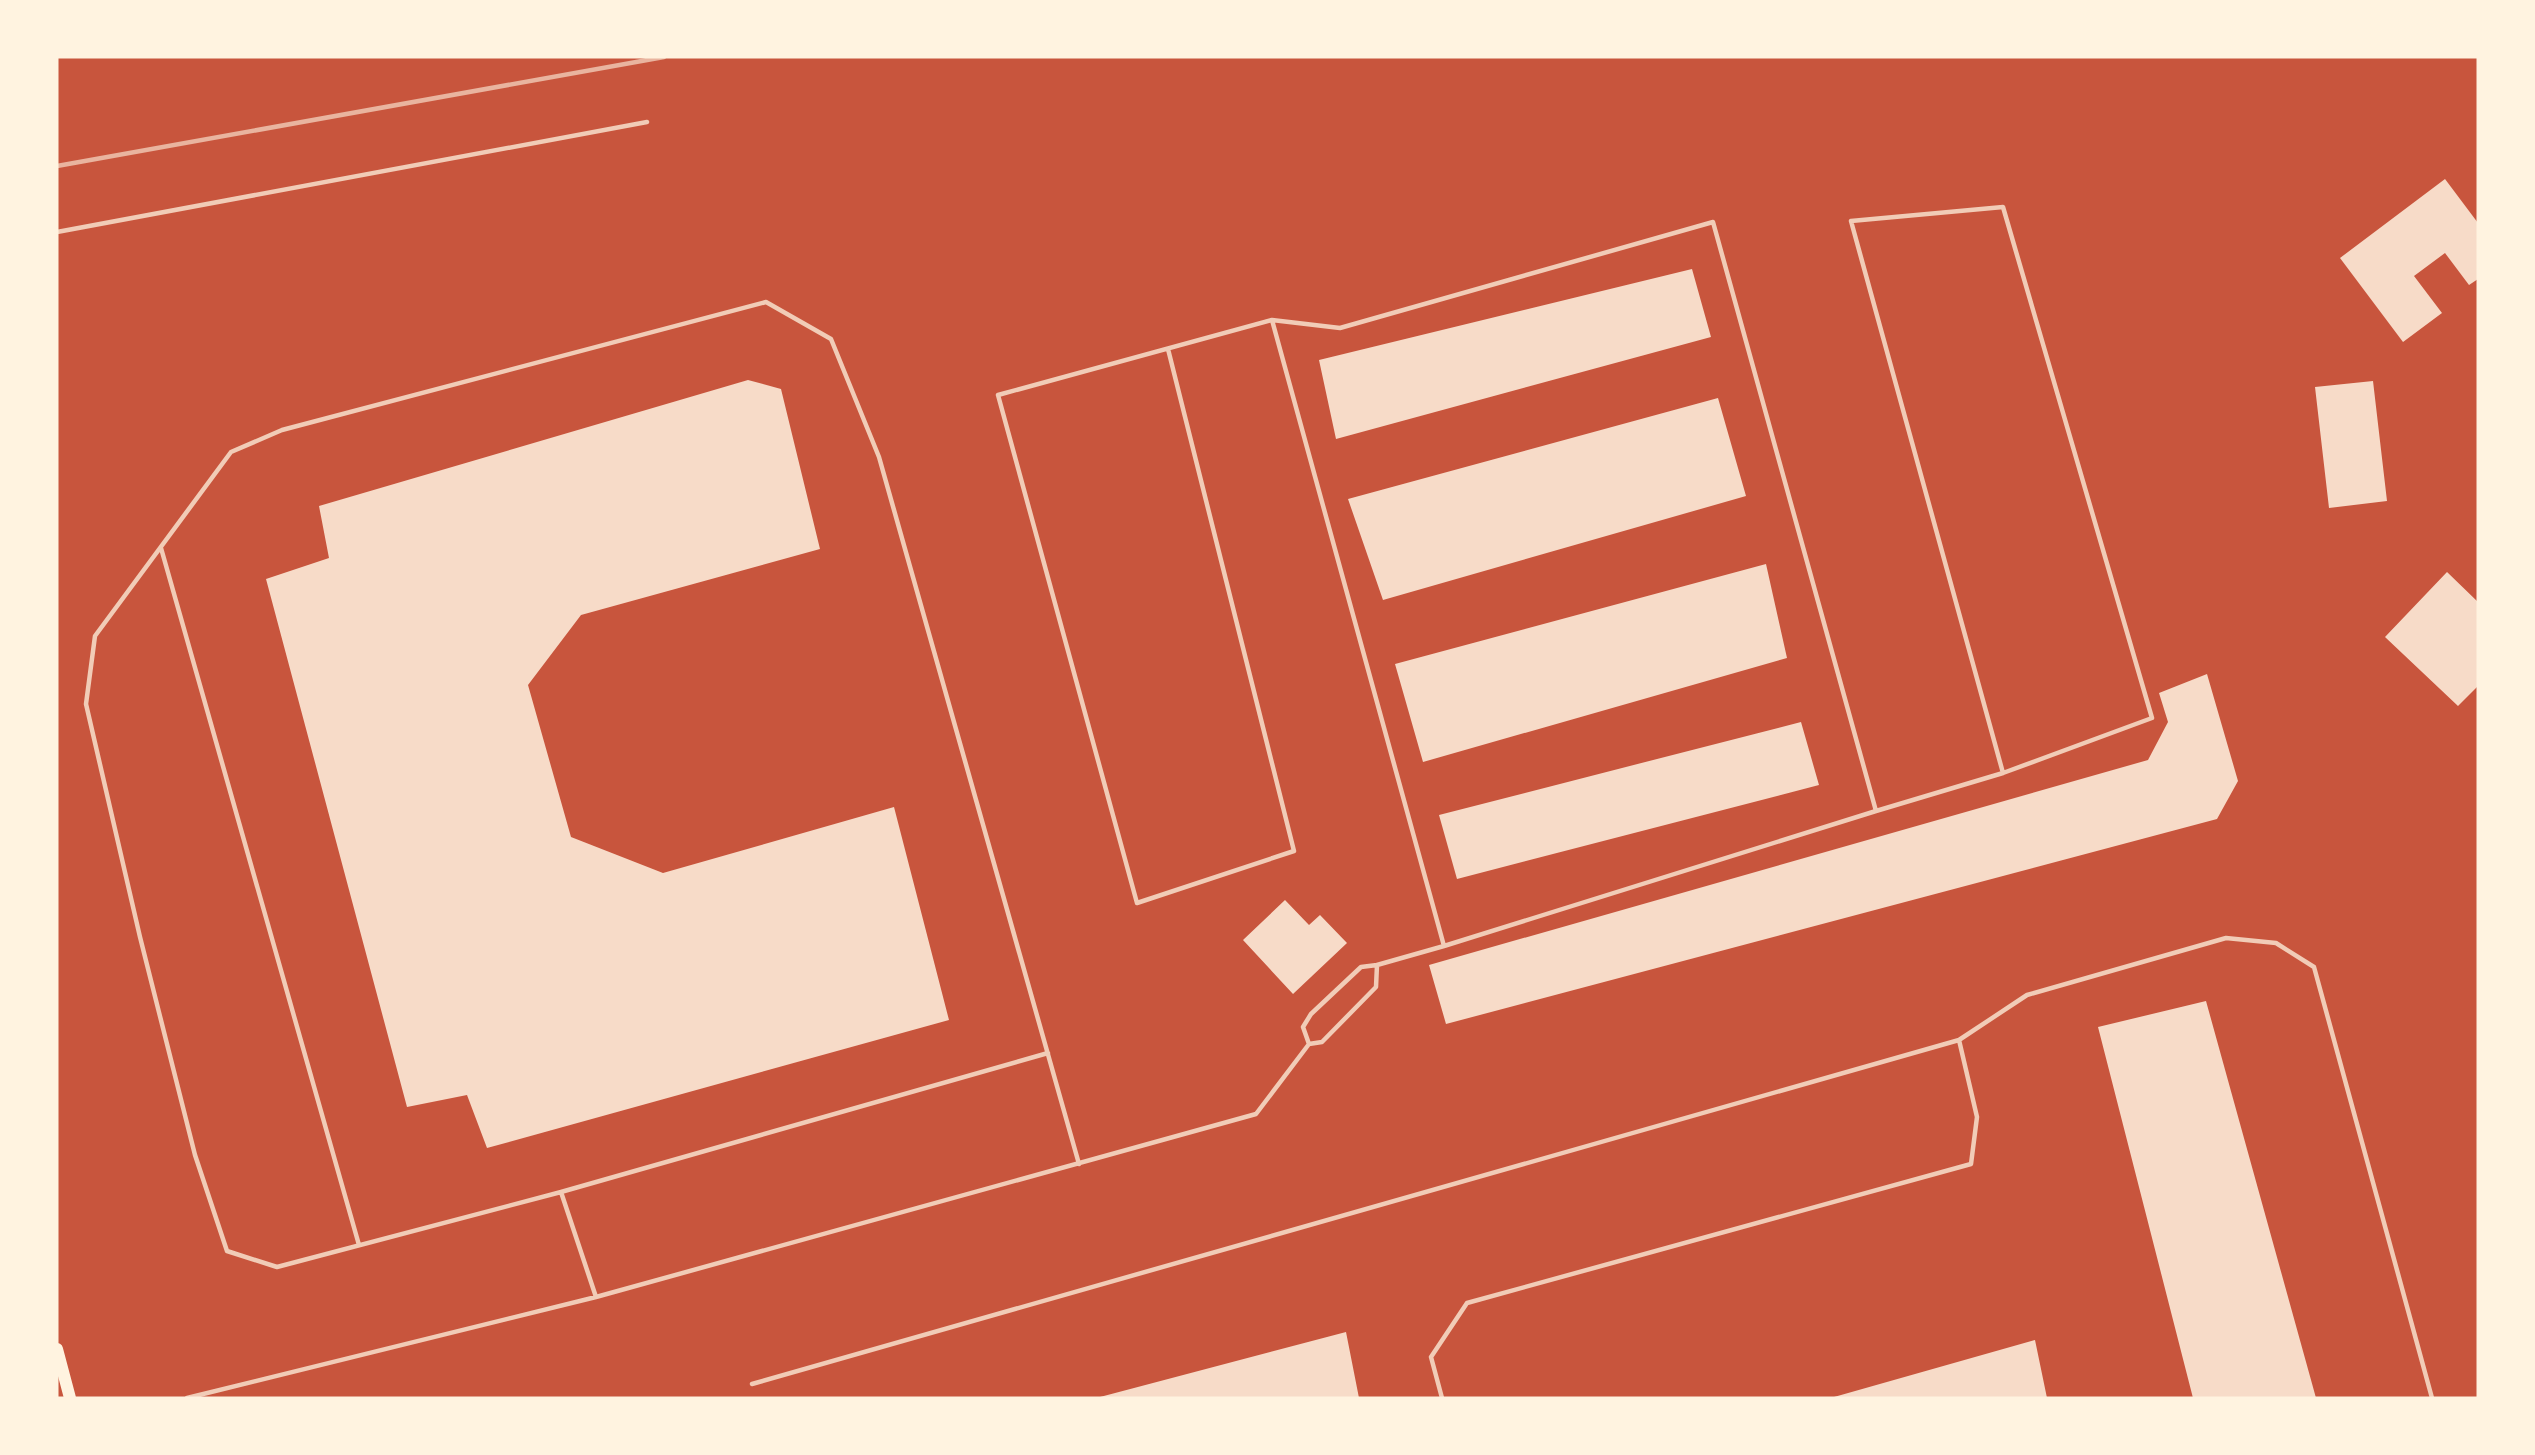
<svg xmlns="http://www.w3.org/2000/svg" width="2535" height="1455" viewBox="0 0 2535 1455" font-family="'PT Sans Narrow',sans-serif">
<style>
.building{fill:#f7dbc8}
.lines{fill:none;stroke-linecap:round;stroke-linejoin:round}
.service{stroke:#f1ccb7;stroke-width:4.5}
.secondary{stroke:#fff3e0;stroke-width:12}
.rail{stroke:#e9b49f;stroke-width:4.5}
</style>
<rect width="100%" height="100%" fill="#c8553d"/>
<path class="building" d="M2445,179L2478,223V279L2469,285L2445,253L2414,276L2442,313L2403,342L2340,258Z
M1692,269L1711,337L1336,439L1319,360Z
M748,380L781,389L820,549L581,615L528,685L571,837L663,873L894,807L949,1020L487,1148L467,1095L407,1107L266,579L329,558L319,506Z
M2373,381L2387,501L2329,508L2315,387Z
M1718,398L1746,496L1383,600L1348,499Z
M1766,564L1787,658L1423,762L1395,664Z
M2447,572L2478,602V686L2458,706L2385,637Z
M2207,674L2238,781L2217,819L1446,1024L1429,965L2148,760L2168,722L2159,693Z
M1801,722L1819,785L1457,879L1439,815Z
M1285,900L1309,925L1320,915L1347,943L1293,994L1243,940Z
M2206,1001L2316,1398H2193L2098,1027Z
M1346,1332L1359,1398H1100V1397Z
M2035,1340L2047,1398H1834V1397Z"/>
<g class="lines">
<path class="service" d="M57,232L647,122
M1272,320L1340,328L1713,222L1876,811L2003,773L1851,221L2003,207L2152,718L2003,773
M1168,349L1294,851L1137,903L998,395L1272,320L1444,946L1377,965
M161,548L359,1245
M1444,946L1876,811
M561,1192L1048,1053
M596,1297L561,1192L277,1267L227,1251L195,1155L140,937L86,704L95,636L231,452L282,430L766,302L831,339L879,457L1079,1164
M752,1384L1959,1040
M187,1398L596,1297L1256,1114L1309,1044L1322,1042L1376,987L1377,965L1361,967L1311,1014L1303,1027L1309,1044
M1442,1398L1431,1357L1467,1303L1971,1164L1977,1117L1959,1040L2027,995L2226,938L2276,943L2314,967L2432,1398"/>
<path class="secondary" d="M57,1349L70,1398"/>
<path class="rail" d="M57,166L664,57"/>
</g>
<rect width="2535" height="1455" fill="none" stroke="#fff3e0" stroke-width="117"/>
</svg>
